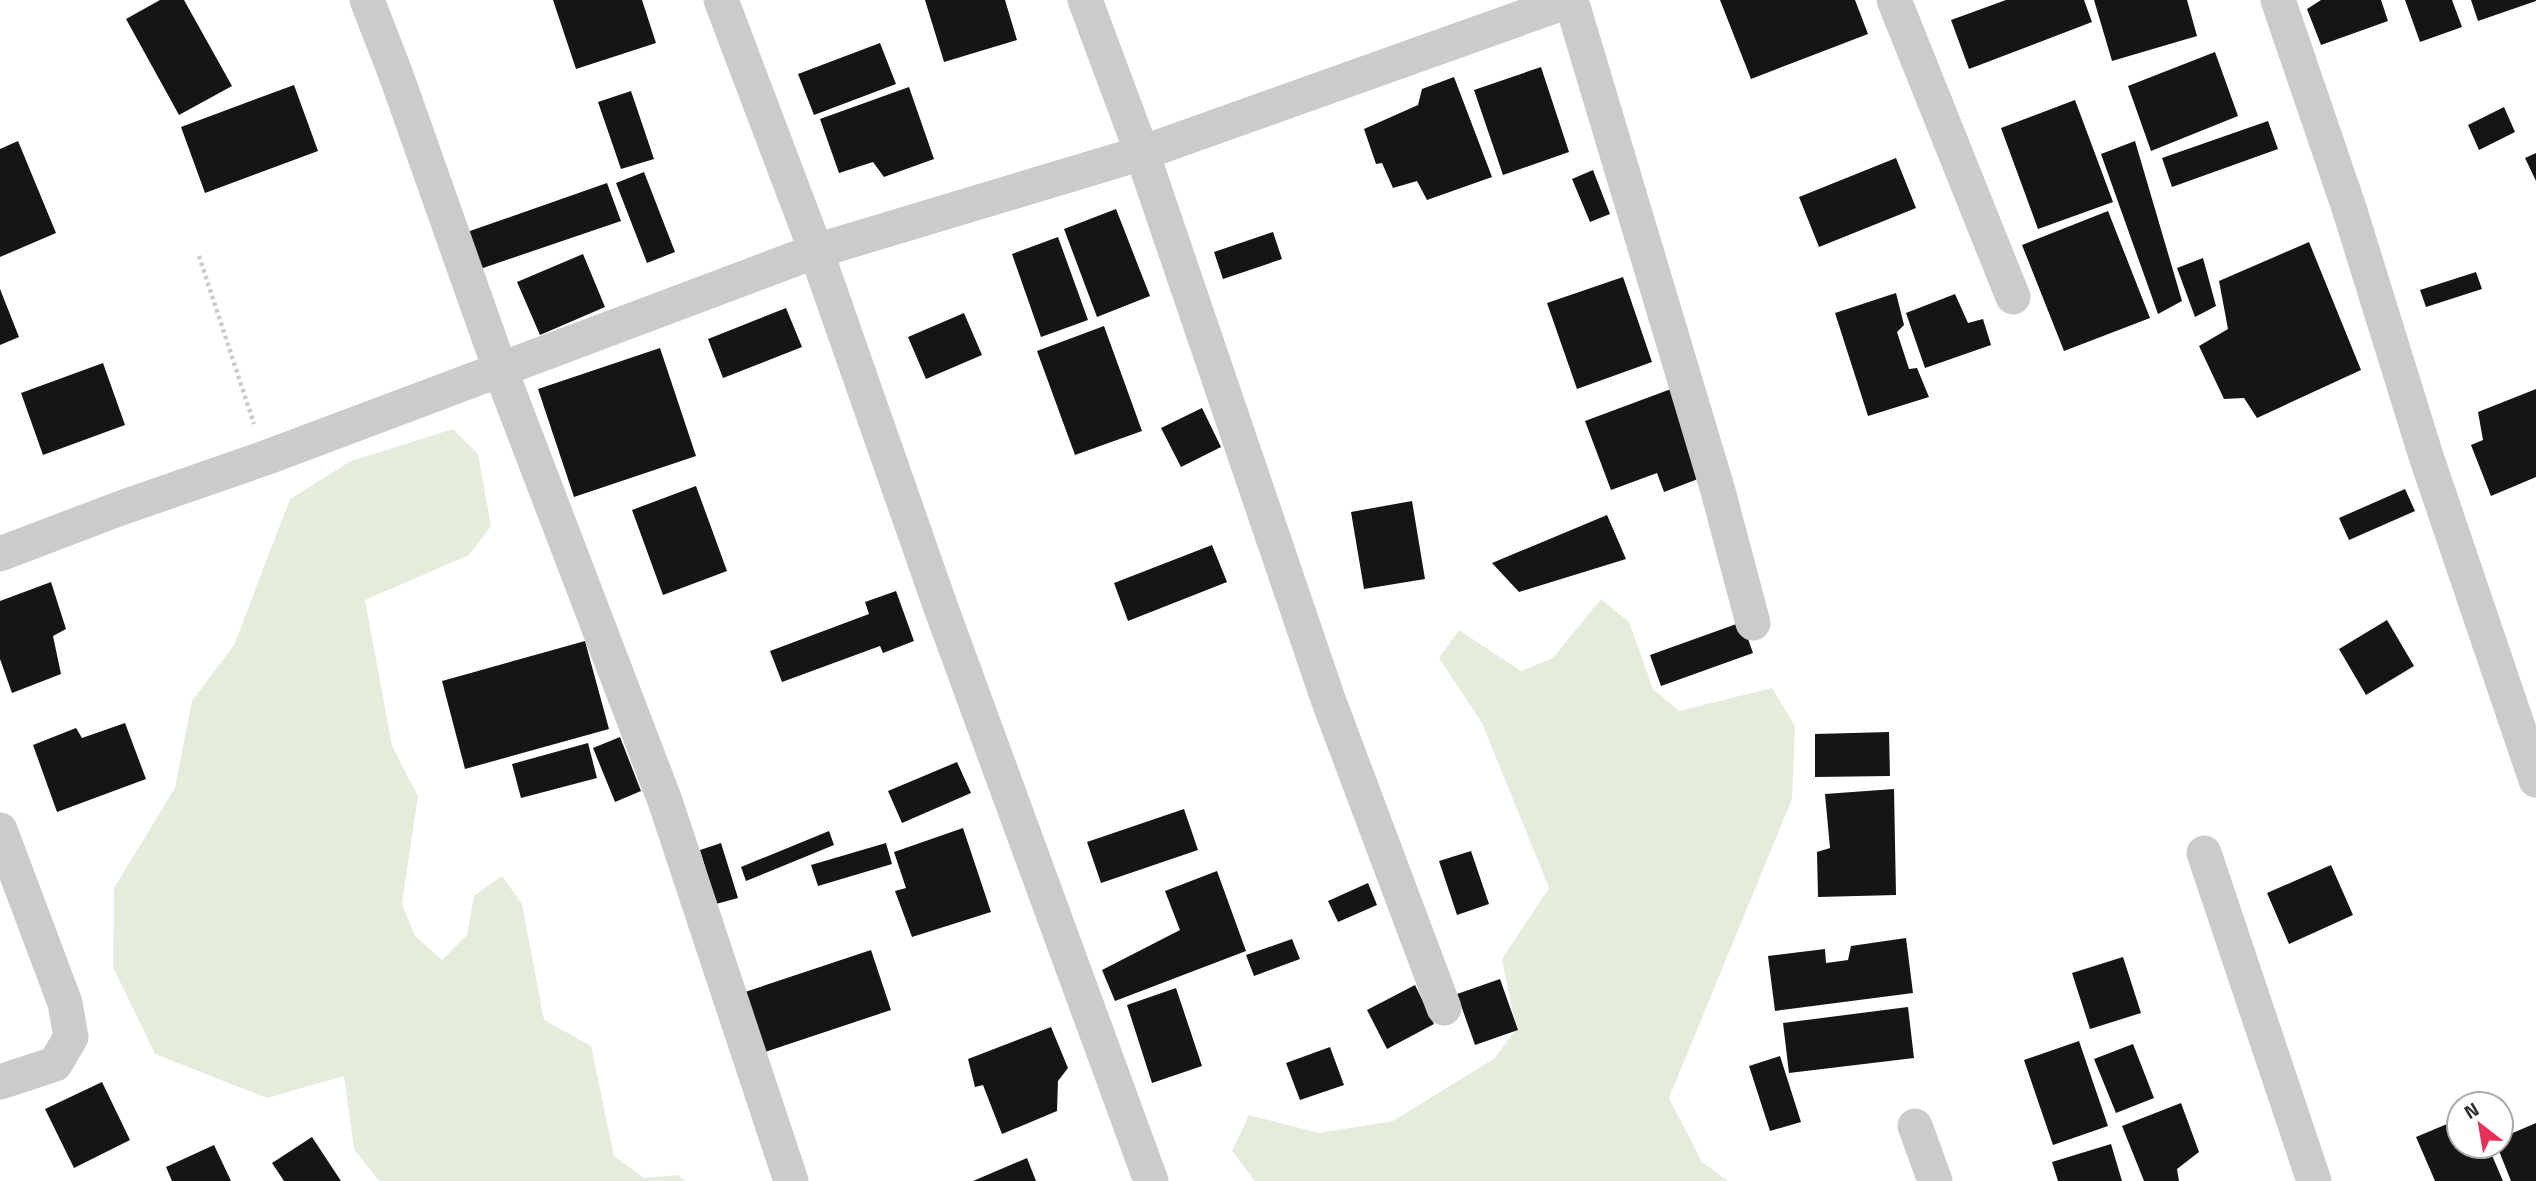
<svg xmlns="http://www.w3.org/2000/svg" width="2536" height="1181" viewBox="0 0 2536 1181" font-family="'Titillium Web',sans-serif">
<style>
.green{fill:#e6ecdc}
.building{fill:#151515}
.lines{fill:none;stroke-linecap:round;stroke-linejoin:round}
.path{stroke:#cbcbcb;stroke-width:4.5;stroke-dasharray:3.5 3.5;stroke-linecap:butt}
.street{stroke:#cbcbcb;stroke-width:35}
</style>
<rect width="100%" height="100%" fill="#fff"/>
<path class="green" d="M453,429L478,454L491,526L469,555L365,600L392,746L418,796L402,904L415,936L442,960L467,935L474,896L502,876L522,904L544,1020L591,1046L614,1156L644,1178L678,1175L685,1181H379L354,1149L344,1076L267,1098L155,1054L113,967L114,888L175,788L192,701L234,645L290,499L351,461Z
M1601,599L1629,622L1653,689L1679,711L1772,688L1795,726L1792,799L1669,1098L1702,1162L1728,1181H1255L1232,1151L1249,1115L1319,1133L1393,1121L1495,1058L1516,1029L1502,959L1549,888L1482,723L1439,658L1459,630L1521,671L1553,658Z"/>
<path class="building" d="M160,0H184L232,86L179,115L126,19Z
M553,0H642L656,43L576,69Z
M925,0H1005L1017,40L944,62Z
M1720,0H1855L1868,34L1751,79Z
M2006,0H2084L2092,22L1969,69L1951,20Z
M2094,0H2187L2197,36L2112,61Z
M2321,0H2381L2388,21L2321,45L2307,9Z
M2405,0H2452L2462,27L2420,42Z
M2471,0H2536V1L2478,21Z
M880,43L896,84L814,115L798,74Z
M2215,52L2238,116L2151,151L2128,86Z
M1541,67L1569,152L1503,175L1474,90Z
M1454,77L1492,177L1427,200L1417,181L1393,188L1382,163L1376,164L1364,129L1418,105L1422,89Z
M294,85L318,151L205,193L181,127Z
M909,87L934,159L884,177L873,162L839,173L820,119Z
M631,91L654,159L621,169L598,102Z
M2075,100L2113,202L2038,229L2001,128Z
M2504,107L2515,132L2479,150L2468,125Z
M2268,121L2278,149L2172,187L2162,158Z
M18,141L56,233L0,257V149Z
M2135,141L2182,301L2158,314L2101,154Z
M2536,153V181L2525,158Z
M1896,158L1916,208L1819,247L1799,197Z
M1593,170L1610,214L1590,222L1572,179Z
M644,172L675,252L647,263L616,183Z
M607,183L621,221L480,269L467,232Z
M1116,209L1150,296L1097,317L1064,229Z
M2108,211L2150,318L2064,351L2022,245Z
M1273,232L1282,259L1223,279L1214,252Z
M1058,237L1088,320L1041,337L1012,254Z
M2309,242L2361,370L2257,418L2244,398L2224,399L2199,346L2228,329L2219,281Z
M583,254L605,307L540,335L517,282Z
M2203,258L2216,306L2195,317L2177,268Z
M2476,272L2482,289L2426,307L2420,290Z
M1623,277L1652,362L1577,389L1547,303Z
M0,289L19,337L0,345Z
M1896,293L1904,325L1897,332L1909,369L1917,368L1929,397L1868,416L1835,313Z
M1955,294L1968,323L1983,319L1991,345L1925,368L1906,313Z
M786,308L802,347L723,378L708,339Z
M964,313L982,355L926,379L908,337Z
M1104,326L1142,431L1075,455L1037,351Z
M660,348L696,456L574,497L538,389Z
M103,363L125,425L43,455L21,393Z
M1671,389L1703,477L1664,492L1657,473L1611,490L1585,421Z
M2536,389V477L2491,496L2471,445L2483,440L2478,412Z
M1202,408L1221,447L1181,467L1161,428Z
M696,486L727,571L663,595L632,510Z
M2405,489L2415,511L2349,540L2339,518Z
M1412,501L1425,579L1364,589L1351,512Z
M1607,515L1626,559L1519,592L1492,563Z
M1212,545L1227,582L1128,621L1114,583Z
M51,582L66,629L53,636L61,674L12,693L0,659V601Z
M896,591L914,641L883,653L880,646L782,682L770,651L869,614L865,602Z
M2387,620L2414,666L2366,695L2339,649Z
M1742,622L1753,653L1661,686L1650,655Z
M585,641L609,729L465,769L442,681Z
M125,723L146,779L57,812L33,745L76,728L82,738Z
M1889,732L1890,776L1815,777V734Z
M620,737L641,791L615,802L593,748Z
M588,743L597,778L521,798L512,764Z
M957,762L971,793L902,823L888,791Z
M1894,789L1896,895L1818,897L1817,852L1830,848L1825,794Z
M1184,809L1198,850L1101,883L1087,842Z
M963,828L991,912L912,937L895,891L906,888L894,852Z
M829,831L834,845L746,881L741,867Z
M721,843L738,898L716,904L700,850Z
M886,843L892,864L818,886L811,865Z
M1471,851L1489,904L1457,915L1439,861Z
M2331,865L2353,915L2289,944L2267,893Z
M1217,871L1246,951L1115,1001L1102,970L1180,930L1165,891Z
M1368,883L1377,905L1338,922L1328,901Z
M1906,938L1913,993L1775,1011L1768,956L1825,949L1826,963L1848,960L1851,946Z
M1292,939L1300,959L1254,976L1246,955Z
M871,950L891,1010L756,1055L736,995Z
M2123,957L2141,1013L2090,1029L2072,973Z
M1500,979L1518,1030L1475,1045L1457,994Z
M1415,985L1434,1024L1387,1049L1367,1010Z
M1176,988L1202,1066L1152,1083L1127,1005Z
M1908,1007L1914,1058L1789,1073L1783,1023Z
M1051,1027L1068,1068L1058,1081L1057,1111L1002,1134L983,1085L975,1087L968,1059Z
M2079,1041L2108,1126L2053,1145L2024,1060Z
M2133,1044L2154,1098L2116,1113L2094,1059Z
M1330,1047L1344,1085L1300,1100L1286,1063Z
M1780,1056L1801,1122L1770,1131L1749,1066Z
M102,1082L130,1140L74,1168L45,1109Z
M2181,1103L2199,1152L2177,1169L2179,1181H2144L2122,1126Z
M2459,1119V1146H2488L2503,1181H2435L2416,1137Z
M2536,1123V1181H2511L2497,1146H2501V1138Z
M312,1137L341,1181H284L272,1163Z
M2111,1144L2122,1181H2058L2052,1162Z
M214,1145L231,1181H172L166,1167Z
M1027,1158L1036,1181H973Z"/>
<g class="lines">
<path class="path" d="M199,256L254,424"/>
<path class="street" d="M367,0L396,75L500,369L665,801L791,1181
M721,0L816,251L941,608L1151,1181
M1085,0L1142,153L1328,699L1444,1008
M1571,0L1718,491L1753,623
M1894,0L2013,297
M2278,0L2349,208L2426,456L2536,780
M0,554L121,508L265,458L816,251L1142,153L1571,0
M0,830L65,1003L71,1037L55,1064L0,1082
M2204,853L2314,1181
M1915,1126L1935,1181"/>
</g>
<g transform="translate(2480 1125) rotate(329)"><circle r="33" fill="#ffffff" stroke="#ababab" stroke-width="2"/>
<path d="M0-5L12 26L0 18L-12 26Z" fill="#e63057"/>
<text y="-10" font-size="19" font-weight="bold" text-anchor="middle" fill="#2e2e2e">N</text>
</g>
</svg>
